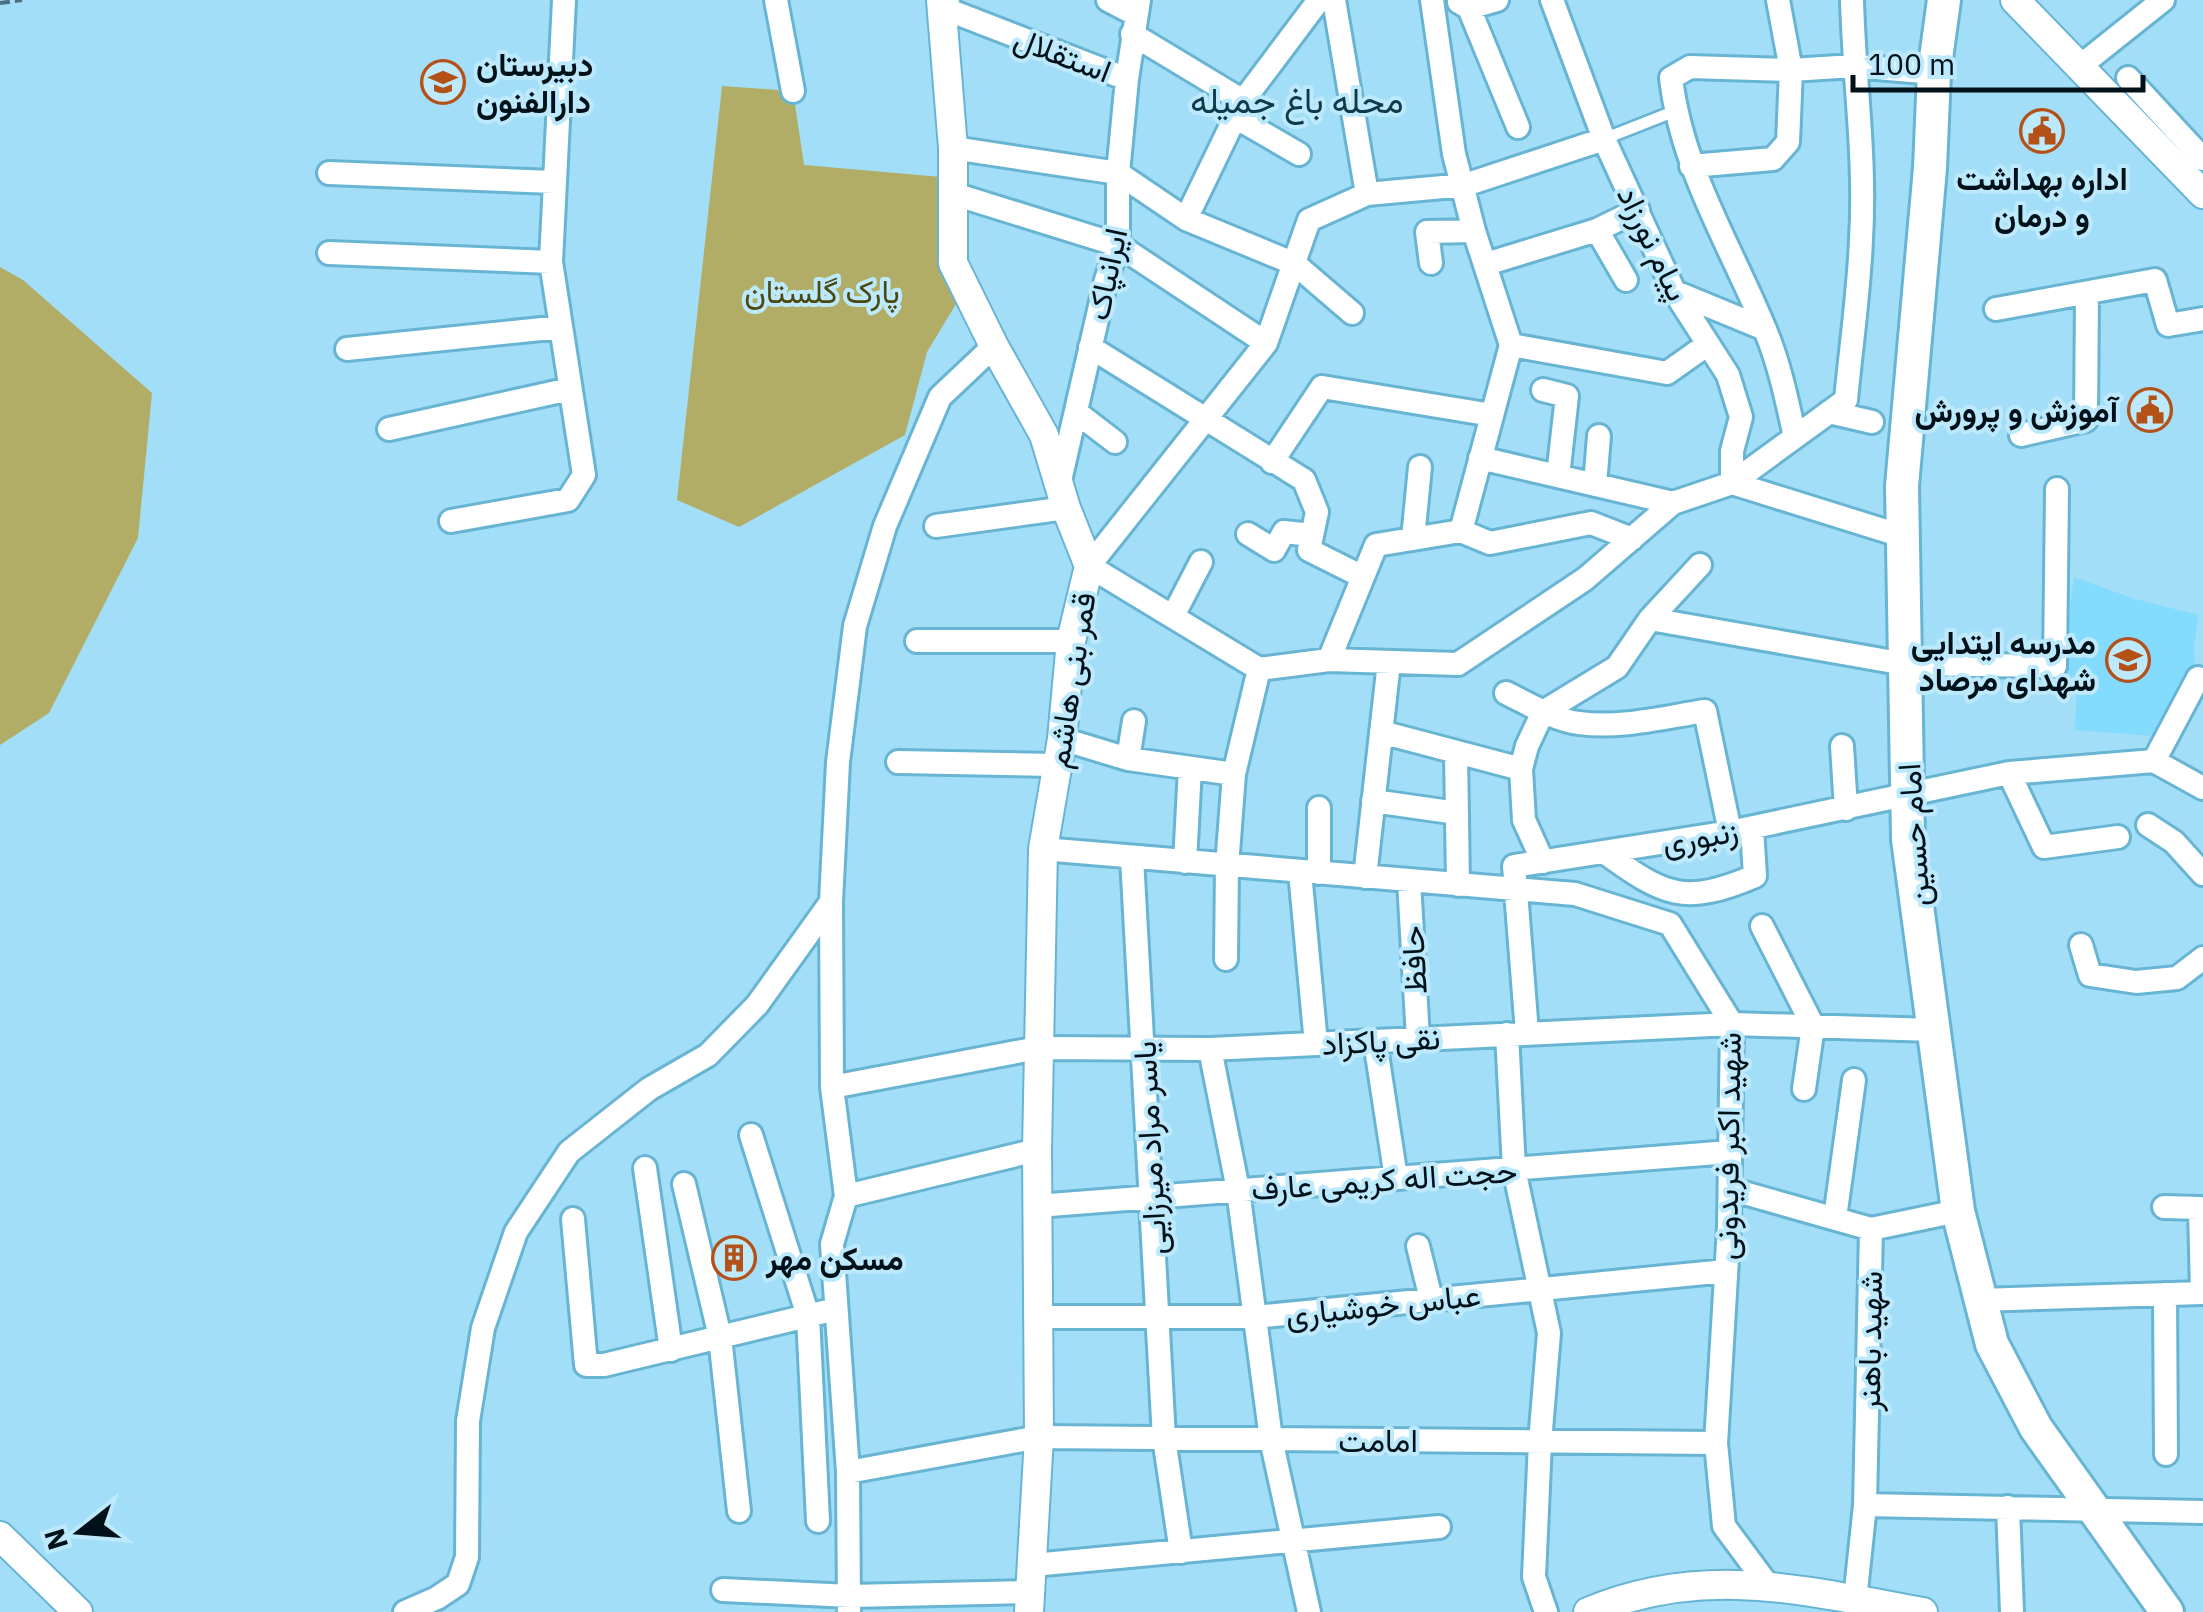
<svg xmlns="http://www.w3.org/2000/svg" width="2203" height="1612" viewBox="0 0 2203 1612" font-family="'IBM Plex Sans',Vazirmatn,sans-serif">
<style>
.built{fill:#83dbfe}
.green{fill:#b1ad67}
.lines{fill:none;stroke-linecap:round;stroke-linejoin:round}
.service-casing{stroke:#68b4d3;stroke-width:16}
.minor-casing{stroke:#68b4d3;stroke-width:28}
.tertiary-casing{stroke:#68b4d3;stroke-width:32}
.secondary-casing{stroke:#68b4d3;stroke-width:38}
.path{stroke:#4c7181;stroke-width:4;stroke-dasharray:10 5;stroke-linecap:butt}
.service{stroke:#fff;stroke-width:11}
.minor{stroke:#fff;stroke-width:22}
.tertiary{stroke:#fff;stroke-width:28}
.secondary{stroke:#fff;stroke-width:32}
.labels{text-anchor:middle;dominant-baseline:central;stroke-width:8;stroke-linejoin:round;paint-order:stroke}
.street-label{font-size:32px;fill:#001119;stroke:#bde9fc}
.poi-label{font-size:32px;font-weight:bold;fill:#001119;stroke:#bde9fc;text-anchor:start}
.park-label{font-size:32px;fill:#4c4810;stroke:#bde9fc}
.neighbourhood-label{font-size:35px;fill:#0f3a49;stroke:#bde9fc}
</style>
<rect width="100%" height="100%" fill="#a2def7"/>
<path class="built" d="M2074,577L2135,599L2198,615L2194,646L2195,668L2182,680L2154,736L2075,730L2077,685L2059,684Z"/>
<path class="green" d="M722,86L793,91L804,165L953,178L941,264L956,304L927,352L905,435L739,527L677,500Z
M0,267L23,280L152,393L138,538L49,713L0,745Z"/>
<g class="lines">
<g class="service-casing">
<path id="service" d="M1604,139L1675,111"/>
</g>
<g class="minor-casing">
<path id="minor" d="M776,0L793,91
M948,0L943,8L1127,79
M1108,0L1135,14
M1334,0L1367,194
M1552,0L1604,139L1674,291L1728,375L1741,417L1732,451V483L1902,536
M1459,2L1469,8L1497,0
M1469,8L1518,127
M1132,34L1243,101
M2079,67L2163,0
M2128,78L2203,159
M1235,117L1299,154
M1604,139L1465,185L1367,194L1309,220L1266,343L1089,566L1259,669L1329,660L1458,664L1585,579L1673,503L1732,483L1846,400C1851,346 1859,292 1861,239C1866,159 1854,80 1852,0
M953,148L1118,173L1186,219L1295,264L1352,313
M1691,166L1773,159L1788,142L1791,70L1778,0
M329,173L554,182
M954,194L1118,245L1266,343
M1186,219L1243,101L1319,0
M1597,230L1626,280
M329,253L551,262
M1431,263L1427,232L1474,231
M1486,264L1597,230L1638,210
M1675,292L1765,329
M1996,309L2155,280L2168,325L2203,319
M1511,345L1667,373L1708,344
M1090,347L1304,480L1317,512L1309,550L1363,577
M347,349L561,327
M1543,390L1567,396L1558,476
M1076,412L1115,442
M1829,412L1872,422
M389,429L570,389
M2021,435L2086,420L2087,293
M1795,437C1787,401 1780,366 1766,332C1732,248 1682,171 1671,78L1690,67L1791,70L1854,66L1934,73
M1480,458L1673,503
M1272,462L1322,387L1492,415
M1059,485L1106,280L1118,245V173L1127,79L1139,0
M1595,485L1599,436
M451,521L568,500L584,475L551,262L564,0
M936,526L1066,508
M1461,531L1490,543L1591,523L1632,539
M1248,534L1274,550L1284,532L1312,535
M1413,539L1420,467
M1173,616L1201,562
M1650,619L1905,664L2055,666L2057,489
M917,641H1071
M1329,660L1376,545L1461,531L1511,345L1474,231L1454,154L1432,0
M1506,693C1529,704 1554,720 1579,723C1620,729 1665,717 1705,711L1730,832
M1381,732L1521,769
M1062,739L1128,759L1234,774
M1842,746L1846,809
M1456,752L1458,885
M1128,759L1134,721
M2154,761L2198,678L2203,680
M898,762L1055,765
M2009,773L2044,847L2118,837
M1373,801L1457,813
M1319,808V873
M2148,825L2174,842L2203,874
M1043,849L1575,894L1670,924L1732,1024L1729,1226L1716,1443L1724,1526L1767,1584
M1604,852C1665,896 1684,906 1755,876L1752,828
M1132,858L1164,1438L1181,1552
M1185,862L1190,768
M1543,862L1524,820L1521,769L1527,746L1543,712L1617,667L1650,619L1700,565
M1300,872L1316,1044
M1365,877L1389,662
M1409,881L1418,1039
M1762,926L1813,1026L1804,1089
M2081,945L2090,975L2136,982L2177,978L2203,958
M1226,959L1227,866L1234,774L1259,669
M1527,1033L1514,866L1730,832L2009,773L2154,761L2203,788
M1507,1034L1514,1169L1549,1333L1540,1442L1534,1577L1546,1612
M1375,1041L1396,1178
M1210,1049L1238,1190L1271,1439L1309,1612
M832,1087L1038,1048L1210,1049L1732,1024L1934,1030
M751,1135L808,1316L818,1521
M645,1168L671,1350
M684,1184L720,1337L739,1511
M1730,1189L1871,1229L1865,1505L1855,1600
M846,1196L1037,1150
M1037,1206L1730,1152
M2164,1207L2200,1208L2202,1293
M1835,1218L1854,1080
M573,1219L586,1365H604L836,1309
M1871,1229L1958,1211
M1418,1246L1431,1299
M2165,1294L2166,1454
M1979,1300L2203,1293
M1038,1317H1254L1726,1271
M848,1472L1039,1437L1716,1443
M1865,1505L2203,1512
M2008,1507L2012,1612
M1033,1565L1439,1527
M723,1590L850,1596L1032,1592
M405,1612L437,1598L458,1584L467,1557L468,1421L483,1328L516,1232L569,1152L649,1089L708,1055L757,1005L831,902
M849,1612L848,1472L832,1244L846,1196L832,1087L831,902L838,762L855,626L885,526L940,397L994,346"/>
</g>
<g class="tertiary-casing">
<path id="tertiary" d="M941,0L953,148V263L994,346L1044,435L1066,508L1089,566L1071,641L1062,739L1043,849L1037,1150L1039,1437L1029,1612
M2015,0L2203,194
M0,1536L78,1612
M1588,1612C1704,1563 1806,1591 1923,1612"/>
</g>
<g class="secondary-casing">
<path id="secondary" d="M1944,0L1934,73L1930,168L1902,486L1908,839L1958,1211L1992,1344L2036,1428L2167,1612"/>
</g>
<path class="path" d="M0,3L22,0"/>
<use href="#service" class="service"/>
<use href="#minor" class="minor"/>
<use href="#tertiary" class="tertiary"/>
<use href="#secondary" class="secondary"/>
</g>
<defs>
<g id="school-ring" transform="scale(2.25)"><circle r="9.5" fill="#bde9fc" stroke="#b45118" stroke-width="1.5"/><path d="M0-5L7-2L0 1L-7-2ZM-4 1L0 2.5L4 1V4Q0 6-4 4Z" fill="#b45118"/></g>
<g id="civic-ring" transform="scale(2.25)"><circle r="9.5" fill="#bde9fc" stroke="#b45118" stroke-width="1.5"/><path d="M-.6-6.5H3V-4.5H.6V-3L4-1V1h2V6H-6V1h2V-1L-.6-3ZM-1.2 2.5V6h2.4V2.5Z" fill="#b45118"/></g>
<g id="building-ring" transform="scale(2.25)"><circle r="9.5" fill="#bde9fc" stroke="#b45118" stroke-width="1.5"/><path d="M-4-6H4V6H1V3H-1V6H-4ZM-2.5-4.3h1.7v1.8h-1.7ZM.8-4.3h1.7v1.8H.8ZM-2.5-1h1.7V.8h-1.7ZM.8-1h1.7V.8H.8Z" fill="#b45118"/></g>
</defs>
<g fill-rule="evenodd">
<use href="#school-ring" x="443" y="82"/>
<use href="#civic-ring" x="2042" y="131"/>
<use href="#civic-ring" x="2150" y="410"/>
<use href="#school-ring" x="2128" y="660"/>
<use href="#building-ring" x="734" y="1258"/>
</g>
<g class="labels">
<g class="street-label">
<text transform="translate(1063 54) rotate(21)">استقلال</text>
<text transform="translate(1654 243) rotate(64)">پیام نورزاد</text>
<text transform="translate(1106 274) rotate(-78)">ایرانپاک</text>
<text transform="translate(1070 680) rotate(-81)">قمر بنی هاشم</text>
<text transform="translate(1913 835) rotate(-94)">امام حسین</text>
<text transform="translate(1700 836) rotate(-10)">زنبوری</text>
<text transform="translate(1413 960) rotate(-93)">حافظ</text>
<text transform="translate(1381 1040) rotate(-3)">نقی پاکزاد</text>
<text transform="translate(1727 1146) rotate(-89)">شهید اکبر فریدونی</text>
<text transform="translate(1149 1148) rotate(-93)">یاسر مراد میرزایی</text>
<text transform="translate(1384 1179) rotate(-4)">حجت اله کریمی عارف</text>
<text transform="translate(1383 1304) rotate(-6)">عباس خوشیاری</text>
<text transform="translate(1869 1341) rotate(-89)">شهید باهنر</text>
<text x="1378" y="1440">امامت</text>
</g>
<g class="poi-label">
<text x="476" y="64">دبیرستان<tspan x="476" dy="37">دارالفنون</tspan></text>
<text x="2042" y="178" text-anchor="middle">اداره بهداشت<tspan x="2042" dy="37">و درمان</tspan></text>
<text x="2118" y="410" text-anchor="end">آموزش و پرورش</text>
<text x="2096" y="642" text-anchor="end">مدرسه ایتدایی<tspan x="2096" dy="37">شهدای مرصاد</tspan></text>
<text x="766" y="1258">مسکن مهر</text>
</g>
<g class="park-label">
<text x="822" y="291">پارک گلستان</text>
</g>
<g class="neighbourhood-label">
<text x="1297" y="100">محله باغ‌ جمیله</text>
</g>
</g>
<g transform="translate(80 1532) rotate(253)" stroke="#bde9fc" stroke-width="8" paint-order="stroke">
<path d="M0-8L18 38L0 25L-18 38Z" fill="#001119"/>
<text y="-15" font-size="28" font-weight="bold" text-anchor="middle" fill="#001119">N</text>
</g>
<path d="M1853 75v15h290v-15" fill="none" stroke="#001119" stroke-width="5"/>
<text x="1868" y="75" font-size="30" fill="#001119" stroke="#bde9fc" stroke-width="8" paint-order="stroke">100 m</text>
</svg>
